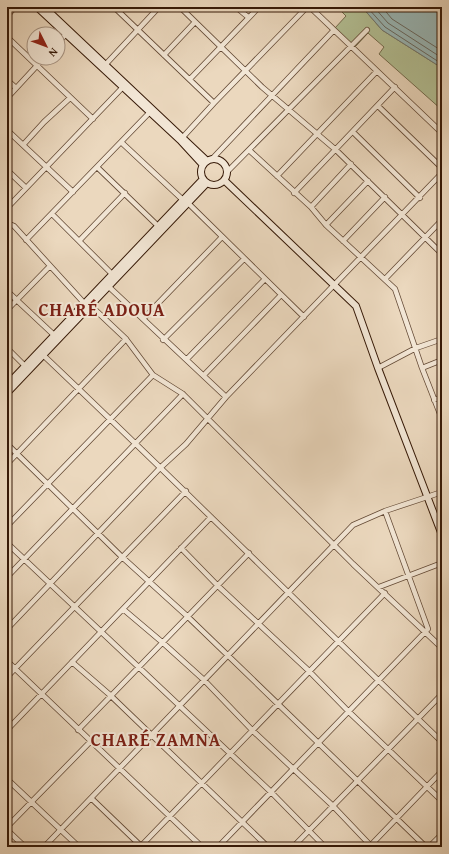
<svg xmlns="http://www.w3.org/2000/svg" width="449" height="854" viewBox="0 0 449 854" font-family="'Gentium Book Plus',serif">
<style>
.green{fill:#b3c095;stroke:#746c4e}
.water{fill:#99b8b8;stroke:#717871}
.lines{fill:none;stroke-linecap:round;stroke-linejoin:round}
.shore{stroke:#686860;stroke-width:1}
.street-casing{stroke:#634935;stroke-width:6}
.secondary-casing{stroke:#361907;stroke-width:8}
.street{stroke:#f2e6d5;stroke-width:4.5}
.secondary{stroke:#f2e6d5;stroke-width:6}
.labels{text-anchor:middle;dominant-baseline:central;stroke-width:4;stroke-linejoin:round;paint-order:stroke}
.district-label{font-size:18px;font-weight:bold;letter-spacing:1px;fill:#7a1f14;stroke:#f2e6d5}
</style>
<rect width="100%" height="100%" fill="#ebd8be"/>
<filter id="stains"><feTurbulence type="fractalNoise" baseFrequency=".005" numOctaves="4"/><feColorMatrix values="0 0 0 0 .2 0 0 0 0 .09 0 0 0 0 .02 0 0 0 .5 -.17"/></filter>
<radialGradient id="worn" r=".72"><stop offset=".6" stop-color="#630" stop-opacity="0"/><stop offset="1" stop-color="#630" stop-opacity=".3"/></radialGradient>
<path class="green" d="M337,7H362L382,30L442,68V110L379,54L384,47L368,33L355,47L335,28L346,16Z"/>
<path class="water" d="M362,7H442V68L382,30Z"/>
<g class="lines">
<path class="shore" d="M367,7L385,27L442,64
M374,7L388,23L442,58
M382,7L392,19L442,51"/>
<g class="street-casing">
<path id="street" d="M114,7L214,103
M180,7L262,87L336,150L442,254
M236,7L248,17
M310,7L442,133
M7,16L15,7
M7,37L93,119
M58,43L66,34
M164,55L195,22
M106,64L159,7
M190,79L259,7
M7,80L16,88
M7,98L44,58
M378,106L442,168
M7,130L73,192
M353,132L420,198
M183,137L214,103L307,7
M121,142L183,200
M23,145L44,122L70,98
M249,150L311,207L326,225L395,289L422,368L442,419
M212,159L334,30
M97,167L158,226
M7,170L26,188
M227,172L367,30
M277,176L377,71
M294,193L395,87
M188,203L304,317
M311,207L351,164
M7,208L123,87
M52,214L112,274
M7,223L14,226L84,303L90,305L126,339L153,375L183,394L353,564L442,648
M326,225L368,181
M26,240L150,112
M80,240L125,193
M343,241L385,197
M385,279L442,220
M108,286L226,397
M7,291L54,335
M7,310L49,267
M143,319L221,238
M163,340L244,259
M7,348L25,366
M42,354C177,482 308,613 442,742
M187,359L265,279
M378,368L416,348L442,339
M422,368L442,360
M204,375L281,295
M434,400L442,397
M7,444L122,557L187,616L426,847
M7,464L126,339
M7,526L153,375
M7,543L271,792L325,847
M181,548L218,586L309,671L349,712L442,801
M7,577L183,394
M379,587L442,563
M123,609L162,642L204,680L253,731L333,806L372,847
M7,629L160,468L186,444L226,397L442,173
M7,661L202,847
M72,662L110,695L268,847
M7,677L186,491
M7,730L211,517
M78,730L249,553
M7,779L79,847
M91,798L142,847
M7,827L90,742
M7,830L25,847
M370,846L442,771
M44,847L353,525L385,511L442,492
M140,847L385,593
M218,847L428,629L385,511
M293,847L442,694
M429,847L442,834"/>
</g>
<g class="secondary-casing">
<path id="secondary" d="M37,7L180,140L203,165
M44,7L207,161
M201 172a13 13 0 1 1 26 0a13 13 0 1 1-26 0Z
M224,180L356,306L378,368L442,535
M7,385L203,179
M7,393L207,183"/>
</g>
<use href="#street" class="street"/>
<use href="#secondary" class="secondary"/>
</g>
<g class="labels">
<g class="district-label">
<text x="102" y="309">CHARÉ ADOUA</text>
<text x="156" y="739">CHARÉ ZAMNA</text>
</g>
</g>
<rect width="449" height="854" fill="none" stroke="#ebd8be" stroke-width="24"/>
<rect x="8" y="8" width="433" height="838" fill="none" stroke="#361907" stroke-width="2"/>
<rect x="12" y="12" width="425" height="830" fill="none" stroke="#361907"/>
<g transform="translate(46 46) rotate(132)"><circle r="19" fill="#f2e6d5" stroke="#a79483"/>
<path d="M0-3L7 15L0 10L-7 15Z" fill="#8f2418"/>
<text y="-6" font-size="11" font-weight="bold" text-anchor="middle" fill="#361907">N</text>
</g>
<rect width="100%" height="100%" filter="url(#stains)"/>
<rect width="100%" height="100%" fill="url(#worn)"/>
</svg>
